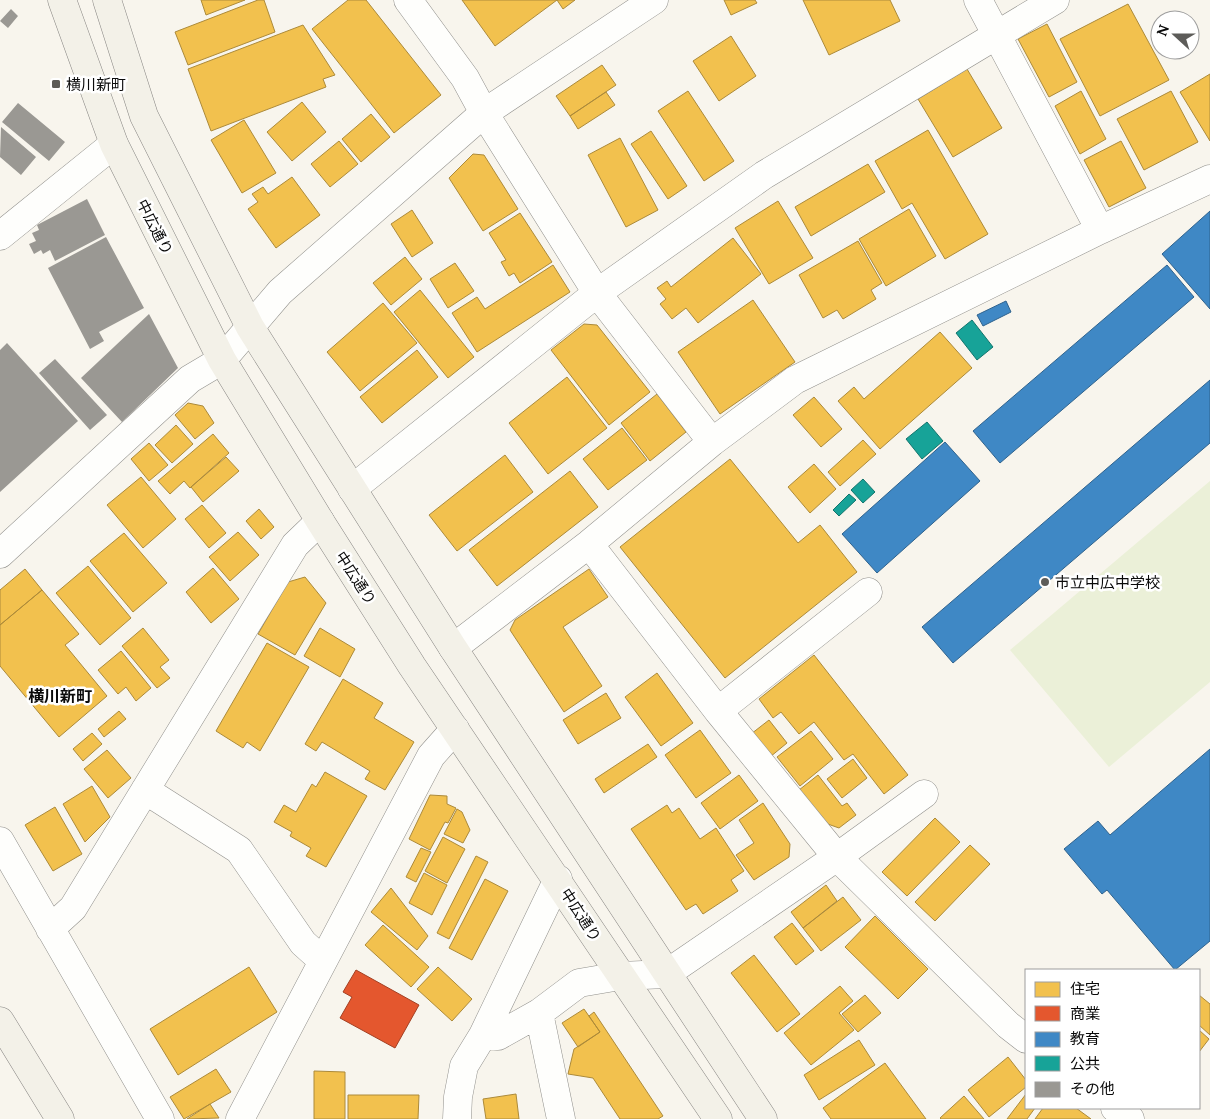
<svg xmlns="http://www.w3.org/2000/svg" width="1210" height="1119" viewBox="0 0 1210 1119" font-family="Lora,'Noto Sans JP',serif">
<style>
.pitch{fill:#ebf0d8}
.homes{fill:#f2c14e;stroke:#ac8a3a}
.shops{fill:#e4572e;stroke:#a34023}
.schools{fill:#3f88c5;stroke:#2f628d}
.public{fill:#17a398;stroke:#13756d}
.building{fill:#9a9893}
.lines{fill:none;stroke-linecap:round;stroke-linejoin:round}
.street-casing{stroke:#91908c;stroke-width:29}
.secondary-casing{stroke:#888683;stroke-width:29}
.street{stroke:#fefefc;stroke-width:28}
.secondary{stroke:#f3f1e8;stroke-width:28}
.poi-dot{fill:#5d5c59;stroke:#fff;stroke-width:2}
.labels{text-anchor:middle;dominant-baseline:central;stroke-width:5;stroke-linejoin:round;paint-order:stroke}
.poi-label{font-size:15px;fill:#0a0a0a;stroke:#fff;text-anchor:start}
.street-label{font-size:15px;fill:#0a0a0a;stroke:#fff}
.neighbourhood-label{font-size:16px;font-weight:bold;fill:#0a0a0a;stroke:#fff}
</style>
<rect width="100%" height="100%" fill="#f8f5ed"/>
<path class="pitch" d="M1210,481V682L1109,767L1010,650Z"/>
<path class="homes" d="M201,0H245L206,15Z
M258,0H264L275,32L188,65L175,32Z
M348,0H366L441,95L394,133L312,29Z
M462,0H557L495,46Z
M557,0H575L563,9Z
M724,0H755L757,3L731,15Z
M803,0H890L900,21L829,55Z
M1128,4L1169,80L1100,116L1060,39Z
M1047,24L1077,82L1049,97L1018,39Z
M303,25L335,75L323,79L326,87L211,131L188,69Z
M731,36L756,76L719,101L693,61Z
M602,65L616,85L570,116L556,96Z
M967,69L1002,128L953,157L918,99Z
M1210,74V141L1180,92Z
M688,91L734,161L704,181L658,111Z
M1081,91L1106,139L1080,154L1055,106Z
M1171,91L1198,142L1144,170L1117,119Z
M606,92L615,105L578,129L570,116Z
M302,102L326,132L292,161L267,132Z
M371,114L390,137L361,162L342,139Z
M244,120L276,173L242,193L211,140Z
M928,130L988,234L945,259L912,203L902,209L875,161Z
M651,131L687,186L668,199L631,144Z
M620,138L658,210L626,227L588,155Z
M339,141L358,164L330,187L311,164Z
M1121,141L1146,188L1109,207L1084,160Z
M473,154L484,155L518,209L483,231L449,178Z
M868,164L885,192L811,236L795,207Z
M292,177L320,215L276,248L248,209L258,202L252,194L263,187L268,194Z
M778,201L813,258L769,284L735,228Z
M909,209L936,256L886,286L859,239Z
M412,210L433,243L412,257L391,224Z
M520,213L552,262L520,283L514,273L509,276L501,262L506,260L489,233Z
M733,238L761,274L698,323L686,308L672,319L660,304L666,299L657,288L667,281L671,287Z
M858,241L882,283L871,290L876,299L843,319L837,310L823,318L799,275Z
M405,257L422,279L391,305L373,283Z
M455,263L474,291L448,308L430,279Z
M553,265L570,292L477,352L452,313L477,297L485,309Z
M420,290L474,357L448,378L394,312Z
M753,300L795,362L720,414L678,352Z
M383,303L417,343L360,391L327,352Z
M584,324L597,325L650,392L609,425L551,350Z
M940,332L972,368L880,449L838,401L854,387L864,399Z
M417,350L438,377L382,423L360,397Z
M567,377L607,428L548,474L509,423Z
M657,394L686,432L650,461L621,423Z
M814,397L842,429L821,447L793,415Z
M188,403L203,406L214,423L195,439L175,415Z
M176,425L193,444L172,463L155,445Z
M622,428L647,460L608,490L583,459Z
M213,434L229,453L190,488L184,481L170,494L158,481Z
M863,440L876,454L840,486L828,472Z
M149,443L168,465L149,481L131,459Z
M505,455L533,492L457,551L429,515Z
M226,457L239,471L203,502L191,487Z
M730,459L798,543L820,525L857,572L725,678L620,547Z
M814,464L836,489L810,513L788,487Z
M570,471L598,507L497,586L469,550Z
M141,477L176,519L143,548L107,505Z
M202,505L226,533L209,548L185,519Z
M259,509L274,527L261,539L246,521Z
M238,532L259,555L230,581L209,557Z
M124,533L167,583L133,612L90,561Z
M88,566L131,618L100,645L56,593Z
M213,568L239,599L211,623L186,592Z
M25,569L42,590L0,625V590Z
M589,569L608,597L563,627L602,686L564,712L510,630L515,620Z
M305,577L326,603L295,655L258,634L288,582Z
M42,590L79,634L65,645L107,696L59,737L0,666V625Z
M143,628L169,660L160,667L170,678L157,688L122,646Z
M320,628L355,649L340,677L304,656Z
M267,643L309,667L260,751L247,742L243,748L216,731Z
M121,651L151,688L136,701L126,687L118,694L98,670Z
M814,655L908,775L884,794L853,754L844,760L814,722L799,734L781,712L773,718L759,699Z
M657,673L693,723L661,746L625,697Z
M343,679L383,703L374,718L414,742L385,790L365,779L370,771L322,742L316,751L305,744Z
M606,693L621,718L578,744L563,720Z
M119,711L126,719L104,737L98,729Z
M769,720L787,743L770,757L751,734Z
M700,730L731,773L696,798L665,755Z
M811,731L833,759L800,786L777,757Z
M92,733L102,744L83,761L73,749Z
M648,744L657,757L604,793L595,779Z
M107,750L131,778L108,798L84,769Z
M853,759L867,778L842,798L827,779Z
M325,772L367,796L326,867L306,856L311,848L290,836L292,832L274,822L284,805L296,812L312,784L316,787Z
M739,775L758,801L720,829L701,803Z
M818,775L842,806L847,803L856,815L839,828L825,823L799,790Z
M92,786L110,817L85,842L63,804Z
M430,795L447,796V804L456,808L448,823L445,822L430,850L409,839Z
M763,803L790,844L789,857L754,880L736,855L754,843L739,820Z
M667,805L672,813L679,808L700,839L716,828L744,871L731,880L738,891L703,914L696,904L686,910L631,829Z
M55,807L82,854L53,871L25,825Z
M457,809L462,812L470,830L463,843L444,834Z
M935,818L960,842L907,896L882,872Z
M443,837L465,849L447,883L425,871Z
M970,845L990,864L935,921L915,902Z
M421,848L431,852L416,882L406,877Z
M476,856L488,862L449,939L437,933Z
M424,873L447,885L432,915L409,903Z
M485,879L508,891L472,960L449,948Z
M826,885L837,901L803,928L791,912Z
M391,888L428,936L417,950L371,912Z
M843,897L861,920L821,951L803,928Z
M875,916L928,969L898,999L845,947Z
M792,923L814,951L796,965L774,937Z
M383,925L429,967L411,987L365,945Z
M754,955L800,1014L777,1032L731,973Z
M249,967L277,1012L178,1075L150,1029Z
M438,967L472,999L452,1021L417,989Z
M840,986L853,1001L839,1013L854,1030L811,1065L784,1033Z
M865,995L881,1013L858,1032L842,1014Z
M1199,995L1210,1004V1035L1199,1025Z
M584,1009L600,1032L578,1047L562,1023Z
M594,1012L663,1116L658,1119H620L593,1078L568,1074L574,1049L600,1032L589,1016Z
M1199,1030L1209,1039L1199,1052Z
M859,1040L875,1065L819,1100L804,1075Z
M1008,1057L1026,1080V1087L989,1117L968,1090Z
M885,1063L926,1119H831L823,1108Z
M216,1069L231,1092L184,1119L170,1097Z
M314,1071L345,1072V1119H314Z
M516,1094L519,1119H486L483,1099Z
M1026,1094V1108H1035L1027,1119H1007Z
M348,1095H419L418,1119H348Z
M964,1096L984,1119H941L940,1118Z
M210,1104L219,1118L187,1119Z
M1043,1108H1076L1091,1119H1035Z"/>
<path class="shops" d="M356,970L419,1005L395,1048L340,1018L352,997L343,992Z"/>
<path class="schools" d="M1210,211V309L1162,254Z
M1167,265L1194,297L1000,463L973,431Z
M1006,301L1011,312L983,326L977,315Z
M1210,380V443L953,663L922,627Z
M945,442L980,481L877,573L842,534Z
M1210,749V941L1175,970L1107,890L1102,894L1064,849L1098,821L1110,835Z"/>
<path class="public" d="M972,320L993,347L977,360L956,333Z
M927,422L943,441L922,459L906,439Z
M863,479L875,492L863,503L851,490Z
M849,494L856,500L839,516L833,510Z"/>
<path class="building" d="M11,9L18,16L8,28L0,21Z
M18,103L65,142L49,161L2,122Z
M1,127L36,157L21,175L0,157Z
M87,199L105,235L55,261L50,250L43,254L41,250L34,254L29,244L36,241L32,233L39,230L37,225Z
M106,237L144,308L99,332L104,341L90,349L48,268Z
M149,314L178,368L122,422L81,378Z
M7,343L78,421L0,492V350Z
M55,359L107,415L90,430L39,373Z"/>
<g class="lines">
<g class="street-casing">
<path id="street" d="M408,0L465,78L484,113L597,293L712,442
M978,0L1100,230
M0,236L114,144
M352,489L597,293L764,175L1055,0
M589,544L718,711L837,857L1008,1025L1026,1039
M0,554L190,379L222,360L280,292L484,113L654,0
M453,648L589,544L712,442L795,380L1100,230L1210,179
M718,711L868,592
M145,790L239,850L303,943L323,961
M0,841L160,1119
M50,929L73,908L295,545L320,521
M539,1013L561,1119
M483,1035L498,1036L539,1013L579,983L620,976L666,974L837,857L924,794
M1115,1108L1130,1119
M240,1119L431,756L455,729
M457,1119L458,1097L464,1066L483,1035L558,879"/>
</g>
<g class="secondary-casing">
<path id="secondary" d="M62,0L114,144L222,360L320,521L412,666L718,1119
M107,0L144,116L250,327L453,648L763,1119
M0,1021L60,1119"/>
</g>
<use href="#street" class="street"/>
<use href="#secondary" class="secondary"/>
</g>
<g class="poi-dot">
<rect x="51" y="79" width="10" height="10" rx="2.5"/>
<circle cx="1045" cy="582" r="5"/>
</g>
<g class="labels">
<g class="poi-label">
<text x="66" y="84">横川新町</text>
<text x="1055" y="582">市立中広中学校</text>
</g>
<g class="street-label">
<text transform="translate(155 227) rotate(63)">中広通り</text>
<text transform="translate(356 578) rotate(57)">中広通り</text>
<text transform="translate(581 915) rotate(57)">中広通り</text>
</g>
<g class="neighbourhood-label">
<text x="60" y="696">横川新町</text>
</g>
</g>
<rect x="1025" y="969" width="175" height="140" fill="#ffffff" stroke="#9d9d9d"/>
<rect x="1035" y="982" width="25" height="15" fill="#f2c14e" stroke="#9d9d9d"/>
<text x="1070" y="994" font-size="15" fill="#0a0a0a">住宅</text>
<rect x="1035" y="1006" width="25" height="15" fill="#e4572e" stroke="#9d9d9d"/>
<text x="1070" y="1019" font-size="15" fill="#0a0a0a">商業</text>
<rect x="1035" y="1032" width="25" height="15" fill="#3f88c5" stroke="#9d9d9d"/>
<text x="1070" y="1044" font-size="15" fill="#0a0a0a">教育</text>
<rect x="1035" y="1056" width="25" height="15" fill="#17a398" stroke="#9d9d9d"/>
<text x="1070" y="1069" font-size="15" fill="#0a0a0a">公共</text>
<rect x="1035" y="1082" width="25" height="15" fill="#9a9893" stroke="#9d9d9d"/>
<text x="1070" y="1094" font-size="15" fill="#0a0a0a">その他</text>
<g transform="translate(1175 35) rotate(291)"><circle r="24" fill="#ffffff" stroke="#9d9d9d"/>
<path d="M0-4L9 19L0 12L-9 19Z" fill="#5d5c59"/>
<text y="-8" font-size="14" font-weight="bold" text-anchor="middle" fill="#0a0a0a">N</text>
</g>
</svg>
